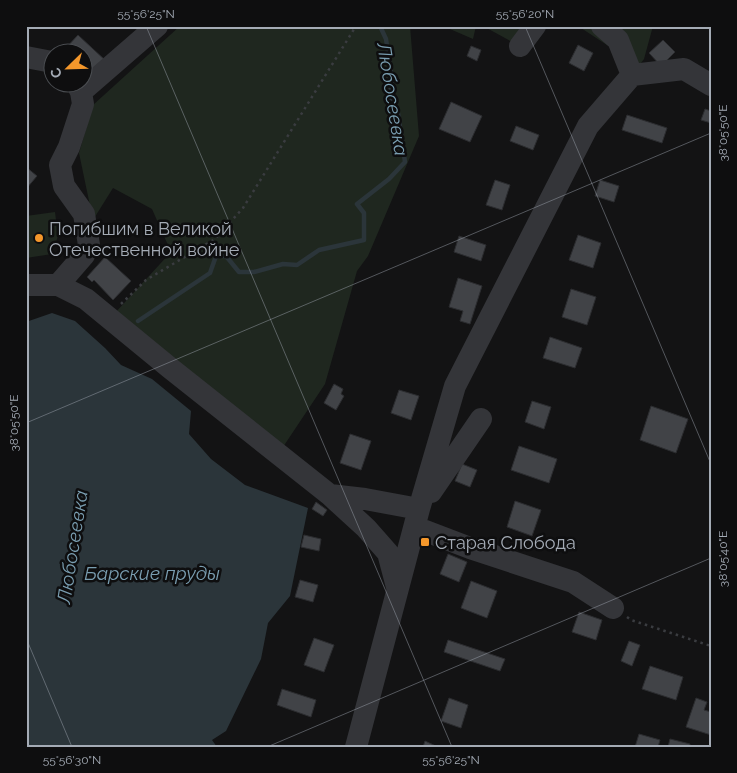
<svg xmlns="http://www.w3.org/2000/svg" width="737" height="773" viewBox="0 0 737 773" font-family="Raleway,sans-serif">
<style>
.green{fill:#1f271f}
.water{fill:#2b353a}
.lines{fill:none;stroke-linecap:round;stroke-linejoin:round}
.stream{stroke:#2b353a;stroke-width:4.5}
.building{fill:#414347;stroke:#2c2d30}
.path{stroke:#3a3c40;stroke-width:2.5;stroke-dasharray:2.5 4;stroke-linecap:butt}
.minor{stroke:#343539;stroke-width:22}
.ticks{fill:none;stroke:#a4abb5;stroke-width:1;stroke-opacity:0.45}
.poi-dot{fill:#f4972b;stroke:#0e0e0f;stroke-width:2}
.labels{text-anchor:middle;dominant-baseline:central;stroke-width:5;stroke-linejoin:round;paint-order:stroke}
.poi-label{font-size:18px;fill:#a4abb5;stroke:#0e0e0f;text-anchor:start}
.water-label{font-size:19px;font-style:italic;fill:#7a9eb1;stroke:#0e0e0f}
.neatline{fill:none;stroke:#a4abb5;stroke-width:2}
.ticks-label{font-size:12px;text-anchor:middle;fill:#a4abb5}
</style>
<rect width="100%" height="100%" fill="#131314"/>
<path class="green" d="M180,26H410L419,136L368,256L357,271L325,384L281,450L115,313L171,252L152,209L113,188L93,220L79,153L93,105Z
M443,26H476L473,39Z
M483,26H546L525,49Z
M578,26H653L644,59L632,75L616,51Z
M55,212L58,236L52,254L26,258V216Z"/>
<path class="water" d="M52,313L75,321L105,348L121,365L152,379L191,411L189,434L211,459L245,485L308,508L290,596L268,623L261,659L226,731L212,740L217,747H26V322Z"/>
<g class="lines">
<path class="stream" d="M138,321L210,273L216,256H226L239,272H254L283,264L297,265L319,250L364,240V213L357,204L389,179L405,162L398,113L390,99L392,79L386,39L380,26"/>
</g>
<path class="building" d="M78,35L106,61L93,75L82,66V52H68L65,49Z
M663,40L675,52L661,66L649,53Z
M578,45L593,53L584,71L569,63Z
M471,46L481,50L477,61L467,56Z
M451,102L482,116L470,142L439,129Z
M705,109L711,111V123L701,120Z
M627,115L667,128L662,143L622,130Z
M516,126L539,135L533,150L510,141Z
M26,167L37,176L26,189Z
M495,180L510,185L502,210L486,205Z
M600,180L619,186L614,202L595,196Z
M578,235L601,243L593,268L569,260Z
M459,236L486,245L481,261L454,252Z
M105,257L131,281L113,300L94,280L92,282L87,277Z
M458,278L482,286L470,324L460,321L463,311L449,307Z
M571,289L596,297L587,325L562,317Z
M550,337L582,348L575,368L543,358Z
M334,384L343,389L341,394L344,396L336,410L324,403Z
M399,390L419,396L411,420L391,413Z
M532,401L551,407L544,429L525,422Z
M651,406L688,419L676,453L640,440Z
M350,434L371,441L361,470L340,463Z
M519,446L557,459L549,483L511,470Z
M462,464L477,470L470,487L455,481Z
M515,501L541,510L532,536L507,527Z
M316,502L327,510L323,516L312,509Z
M304,535L321,539L319,551L301,547Z
M448,554L467,562L459,582L440,574Z
M300,580L318,585L313,602L295,597Z
M471,581L497,591L487,618L461,608Z
M579,612L602,620L596,640L572,632Z
M314,638L334,645L324,672L304,665Z
M448,640L505,659L500,671L444,652Z
M629,641L640,645L632,666L621,661Z
M650,666L683,677L676,700L642,689Z
M282,689L316,700L311,717L277,705Z
M449,698L468,705L461,728L441,721Z
M696,698L707,702L704,710L711,712V735L686,727Z
M639,734L660,740L658,747H635Z
M670,739L690,744V747H668Z
M425,741L438,747H423Z"/>
<g class="lines">
<path class="path" d="M121,304L146,280L215,239L243,208L356,26
M627,617L631,620L711,646"/>
<path class="minor" d="M602,26L618,40L632,75
M520,46L535,26
M26,57L52,62
M81,92L157,26
M26,285H58L86,299L170,368L330,495L366,528L388,553L397,587
M58,285L84,255L89,245L84,214L64,186L60,165L69,147L83,104L81,92L76,82
M431,492L481,419
M330,495L365,499L419,509
M415,527L470,548L573,582L613,608
M356,747L419,509L455,386L588,126L632,75L684,69L711,85"/>
</g>
<path class="ticks" d="M146,26L452,747M525,26L711,464M26,423L711,133M26,638L72,747M267,747L711,558"/>
<g class="poi-dot">
<circle cx="39" cy="238" r="5"/>
<rect x="420" y="537" width="10" height="10" rx="2.5"/>
</g>
<g class="labels">
<g class="poi-label">
<text x="49" y="228">Погибшим в Великой<tspan x="49" dy="21">Отечественной войне</tspan></text>
<text x="435" y="542">Старая Слобода</text>
</g>
<g class="water-label">
<text transform="translate(393 99) rotate(81)">Любосеевка</text>
<text transform="translate(72 547) rotate(-81)">Любосеевка</text>
<text x="152" y="573">Барские пруды</text>
</g>
</g>
<rect width="737" height="773" fill="none" stroke="#0e0e0f" stroke-width="55"/>
<g transform="translate(68 68) rotate(247)"><circle r="24" fill="#0e0e0f" stroke="#4a4d51"/>
<path d="M0-4L9 19L0 12L-9 19Z" fill="#f4972b"/>
<text y="-8" font-size="14" font-weight="bold" text-anchor="middle" fill="#a4abb5">С</text>
</g>
<rect x="28" y="28" width="682" height="718" class="neatline"/>
<g class="ticks-label">
<text x="146" y="18">55°56'25"N</text>
<text x="525" y="18">55°56'20"N</text>
<text transform="translate(723 133) rotate(-90)" y="4">38°05'50"E</text>
<text transform="translate(14 423) rotate(-90)" y="4">38°05'50"E</text>
<text transform="translate(723 559) rotate(-90)" y="4">38°05'40"E</text>
<text x="72" y="764">55°56'30"N</text>
<text x="451" y="764">55°56'25"N</text>
</g>
</svg>
